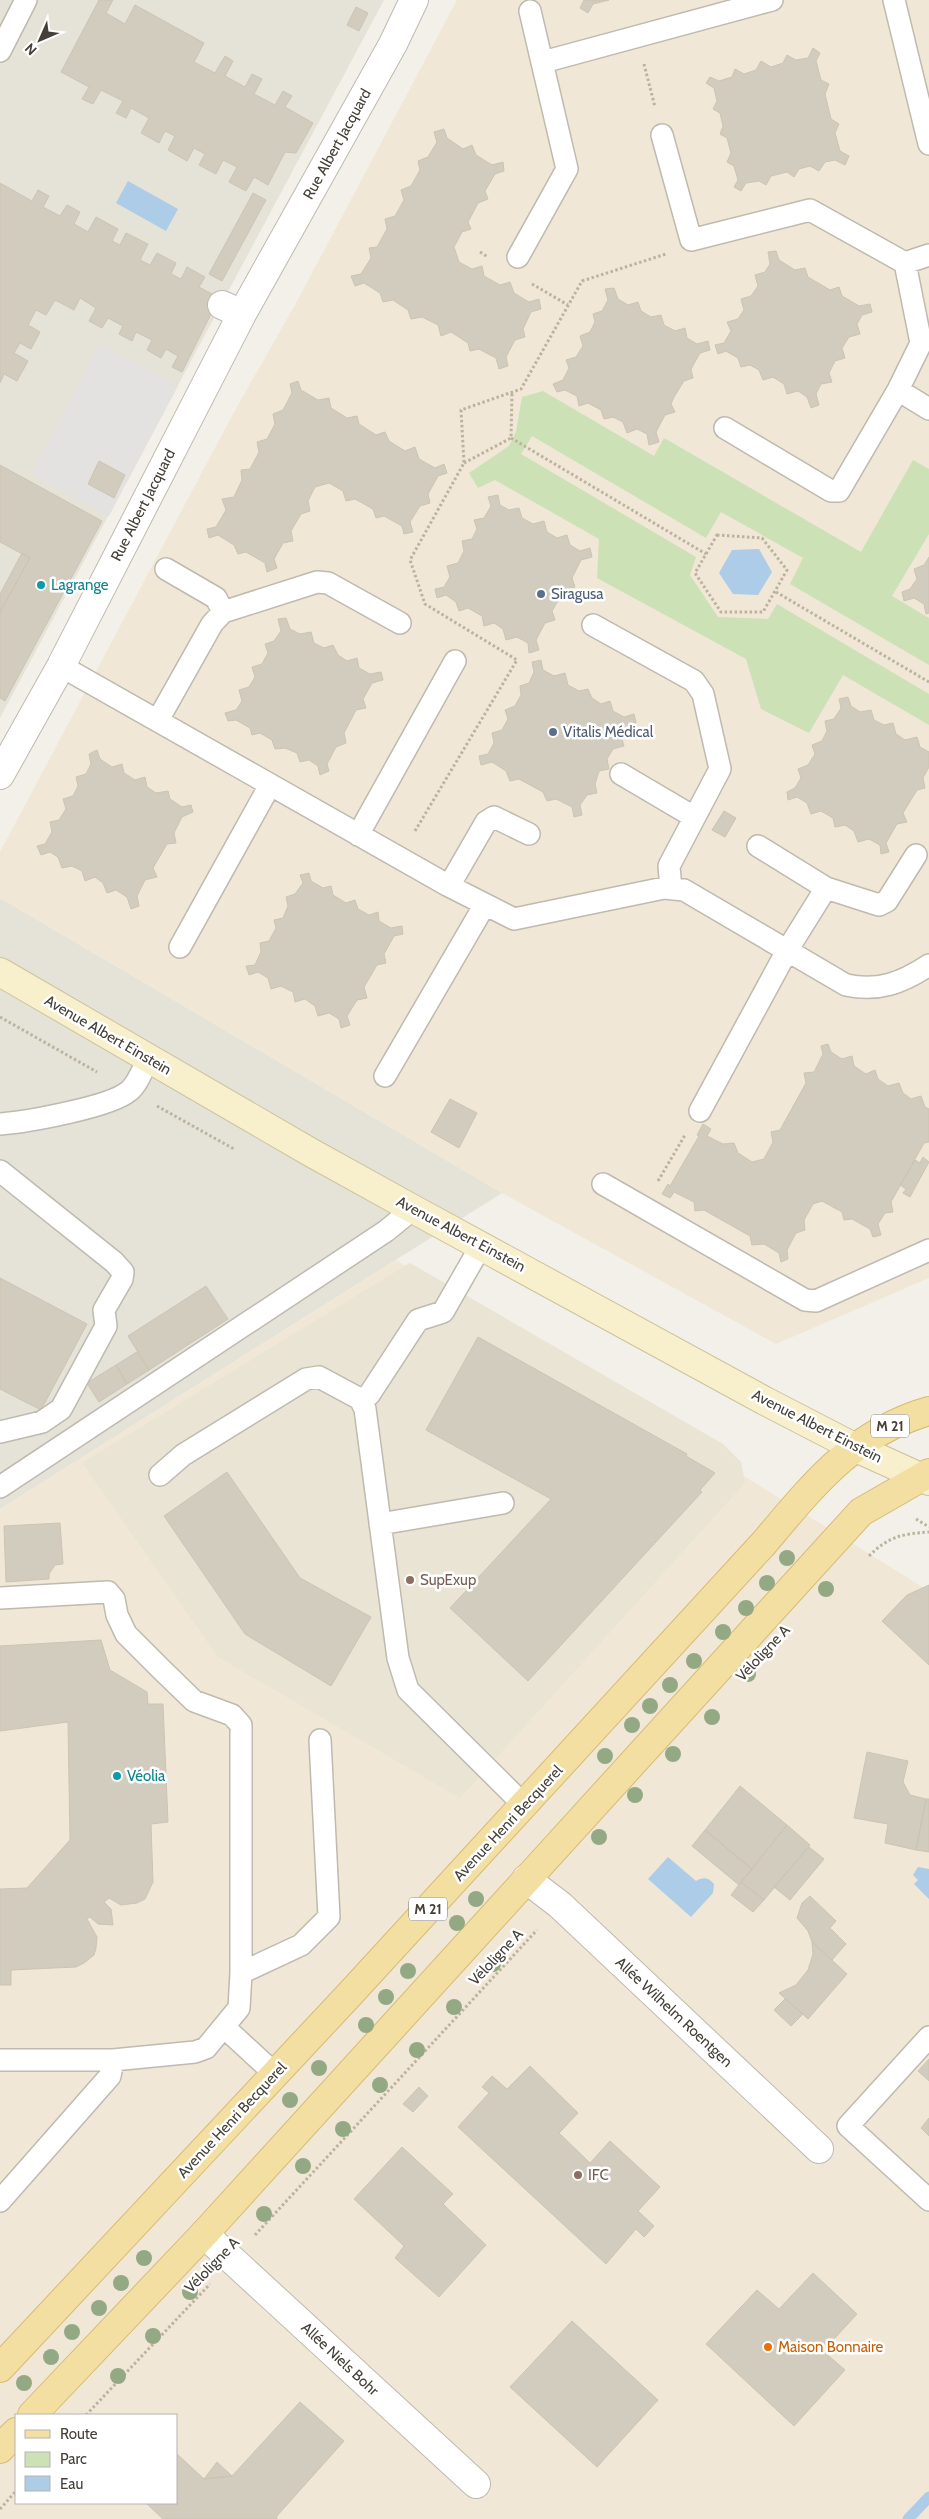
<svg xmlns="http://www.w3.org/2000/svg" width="929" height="2519" viewBox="0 0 929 2519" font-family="Cabin,sans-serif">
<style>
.residential{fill:#e5e2d7}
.commercial{fill:#f1e7d6;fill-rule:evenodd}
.education{fill:#e9e4d4}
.green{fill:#cce1b6}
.parking{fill:#e4e2e0}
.water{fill:#accce7}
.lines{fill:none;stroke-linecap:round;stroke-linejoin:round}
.stream{stroke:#accce7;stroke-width:11}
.building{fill:#d2ccbf;stroke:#ccc4b3}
.service-casing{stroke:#bfbaaf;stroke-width:24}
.minor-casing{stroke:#bfbaaf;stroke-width:30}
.secondary-casing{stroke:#ccc39d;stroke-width:30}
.primary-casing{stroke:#d5bc73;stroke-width:30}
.path{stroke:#bcb39f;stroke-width:3;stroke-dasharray:2.5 2.5;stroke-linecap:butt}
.service{stroke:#fff;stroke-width:21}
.minor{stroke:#fff;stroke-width:28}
.secondary{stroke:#f8efcc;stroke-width:28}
.primary{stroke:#f2dfa1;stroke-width:28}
.tree{fill:#93a984}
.culture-dot{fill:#0f9aa8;stroke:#fff;stroke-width:2}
.service-dot{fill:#5c6f8a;stroke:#fff;stroke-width:2}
.education-dot{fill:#8d6e63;stroke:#fff;stroke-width:2}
.food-dot{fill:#e8710a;stroke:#fff;stroke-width:2}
.labels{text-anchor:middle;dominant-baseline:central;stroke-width:5;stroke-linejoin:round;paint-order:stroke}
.shield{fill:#fff;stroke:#7d7974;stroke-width:1}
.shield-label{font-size:14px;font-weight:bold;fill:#454038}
.street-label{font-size:15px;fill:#454038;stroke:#fff}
.culture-label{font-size:15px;fill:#0d838f;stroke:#fff;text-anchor:start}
.service-label{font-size:15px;fill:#4e5e75;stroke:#fff;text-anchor:start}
.education-label{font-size:15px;fill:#785e54;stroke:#fff;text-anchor:start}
.food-label{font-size:15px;fill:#c56008;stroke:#fff;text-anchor:start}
</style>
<rect width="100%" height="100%" fill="#f2f0e8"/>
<path class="residential" d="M0,0H384L0,718Z
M0,898L502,1193L0,1509Z"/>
<path class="commercial" d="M457,0H929V1278L776,1344L502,1193L0,898V852L233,414L295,305Z
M396,1260L929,1591V2519H0V1509ZM16,2415H176V2503H16Z"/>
<path class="education" d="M410,1263L723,1444L741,1462L745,1483L460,1798L218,1657L82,1463Z"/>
<path class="green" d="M543,391L654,456L664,438L861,552L913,460L929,469V534L892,596L929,618V665L790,584L803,558L721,512L706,538L532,436L521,454L696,557L690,575L718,617L768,619L777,604L929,694V725L843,675L809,733L761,709L746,659L597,578L599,539L495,480L478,488L469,473L509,446L516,432L522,397Z"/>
<path class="parking" d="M100,344L178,386L109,516L31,474Z"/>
<path class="water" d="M128,181L178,209L166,231L116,203Z
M759,549L772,572L758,595L733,594L719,573L732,550Z
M668,1857L696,1881C703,1877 708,1877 714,1884L713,1893L691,1917L648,1879Z
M918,1867L929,1869V1899L914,1884L918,1880L913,1875Z"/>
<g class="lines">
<path class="stream" d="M908,2519L929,2497"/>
</g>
<path class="building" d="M99,0H113L106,13L125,24L135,5L204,43L194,62L215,73L225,56L233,61L225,76L245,87L252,74L262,79L254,94L275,105L283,91L292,96L285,107L313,123L296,153L285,152L268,185L254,177L246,191L229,182L237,167L223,160L216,174L199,165L205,154L194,148L187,161L168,150L175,136L165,131L159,143L141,133L149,118L131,108L126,118L116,113L123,101L101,90L93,104L82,99L89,87L61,72Z
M584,0H609L593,4L588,13L580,8Z
M356,7L368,13L359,31L347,25Z
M813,48L820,53L816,61L821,80L829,84L825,94L831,119L839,124L835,133L840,151L849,156L845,165L835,160L825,162L819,171L810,166L799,169L794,177L787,172L771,176L766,185L759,181L746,183L741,191L734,187L738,180L734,166L727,162L731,153L727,138L720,134L723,126L720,113L713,109L717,101L714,88L706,83L710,77L719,81L732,77L735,69L744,74L756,70L761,61L771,67L783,63L787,55L796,60L808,58Z
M444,129L447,138L463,149L472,145L476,155L492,165L503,162L504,171L495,174L485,191L488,199L478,203L468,222L471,229L462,232L454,247L459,262L472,269L482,266L484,276L500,285L510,282L514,293L529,302L539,299L541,309L531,312L523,329L525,337L515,340L506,357L508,366L499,369L496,358L479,349L470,351L468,343L451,332L441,336L438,325L422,317L411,319L408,310L393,300L383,302L380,293L364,283L355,286L351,276L361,274L371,258L369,248L377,247L387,229L385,219L395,216L404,200L401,190L411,186L420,170L418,161L428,157L437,142L434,132Z
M0,183L32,201L38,190L49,196L43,207L60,216L67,205L80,212L74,224L88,232L96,217L118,229L112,241L120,245L126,233L148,244L140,260L150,265L157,253L176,263L171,274L181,279L187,267L205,277L199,287L219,298L182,372L172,367L178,356L166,349L161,358L147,350L152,340L136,332L132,341L119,334L123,326L108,318L102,328L89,321L96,308L80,298L74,310L55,300L46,315L36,310L28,325L40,332L31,349L20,343L14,353L28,361L17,381L4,374L0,383Z
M253,193L266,200L222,281L209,274Z
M776,251L779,260L795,270L805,268L808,277L830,290L839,287L842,296L859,306L870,304L872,312L862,315L857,324L860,334L849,337L842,348L845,358L835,361L829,373L832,382L821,384L816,394L819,405L811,408L807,397L798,391L787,394L784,384L773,377L763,380L759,370L750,365L741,367L738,358L726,351L718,354L715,345L724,343L731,331L727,322L738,319L744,310L741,299L751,296L758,286L755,275L765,272L770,264L768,252Z
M614,288L618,299L628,305L638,302L641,311L651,317L661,315L664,325L675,331L685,328L687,338L697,344L708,341L710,350L700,353L691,369L693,378L684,381L674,397L671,404L675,412L665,415L656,432L659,442L649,445L647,434L637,429L627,433L623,422L613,417L604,419L601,410L588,403L579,406L577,396L565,390L557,392L553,384L563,380L569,368L566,360L576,357L583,346L580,336L590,332L595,322L593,314L602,311L608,300L605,289Z
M298,381L301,390L318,400L329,398L331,408L347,418L357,416L359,424L376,435L385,432L389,441L405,451L415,447L419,459L435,468L444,464L447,473L438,476L428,494L430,503L420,506L410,522L413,532L404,534L402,526L384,516L376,518L373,509L355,499L346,501L343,491L329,483L315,487L308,501L310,511L301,514L291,531L293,541L283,543L274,559L277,568L267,572L265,563L246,552L238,554L234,545L218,535L209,538L207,529L216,527L226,510L222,499L234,497L242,480L241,470L250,469L259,452L257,442L267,439L275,424L273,414L283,410L292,393L290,384Z
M99,461L125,475L114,498L88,484Z
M0,465L102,521L5,701L0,698V612L30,558L0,542Z
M498,495L500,505L509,510L519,508L522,518L533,524L544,521L547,532L557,538L567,535L570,545L580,551L590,548L592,557L581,560L572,578L575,587L565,589L552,611L555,620L545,623L536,640L539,650L529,653L528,643L517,637L506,640L503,629L494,623L484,626L482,616L468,608L459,611L456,602L446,595L437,598L435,589L444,587L450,577L447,566L458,563L464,551L462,541L472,539L477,529L474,520L484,518L491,506L488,497Z
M22,553L30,558L0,612V594Z
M929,557V613L926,614L924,604L914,598L904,601L902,592L910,589L917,579L914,569L924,565Z
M286,618L290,629L300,634L311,632L314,643L324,648L333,645L338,655L347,661L357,658L359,668L370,674L381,672L383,680L372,683L363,699L366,708L356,710L344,733L346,743L336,747L327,764L329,771L320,775L318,766L309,760L300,762L297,753L285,748L275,749L272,740L260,733L252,735L250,728L236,720L228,721L225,713L236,710L242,701L239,690L249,687L255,677L252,667L262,664L268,653L265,644L274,641L281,631L278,619Z
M541,660L543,670L554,676L565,673L568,685L579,691L588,689L592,698L601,704L610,701L613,711L624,717L634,714L636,723L626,726L621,736L624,746L613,749L607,759L609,769L599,771L595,784L597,793L587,795L580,805L582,815L574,817L572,807L556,799L547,801L543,792L519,779L510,781L506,771L492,762L481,765L479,756L488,754L494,743L492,733L502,730L508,719L505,710L515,706L521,695L520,686L529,683L534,672L532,662Z
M848,697L851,706L860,712L871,710L874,720L884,725L893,723L896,734L905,740L917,737L920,747L929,752V767L923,778L925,788L917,790L903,813L907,822L897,824L886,843L889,852L881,854L880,845L869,839L858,842L854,831L845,825L835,827L833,818L821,811L811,814L807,803L797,797L788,800L787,792L795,788L801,778L798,769L808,765L815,754L812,745L822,741L827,731L825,721L834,719L841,708L839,699Z
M97,750L100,759L112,767L122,764L124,773L135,780L145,777L147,787L156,793L168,791L170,799L182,807L191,805L193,812L182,817L174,833L176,843L167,844L153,868L157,877L145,880L137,896L139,906L131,909L127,897L116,890L107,893L103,883L95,877L85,881L82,871L72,866L62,868L58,857L50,852L41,855L37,846L45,844L52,832L50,822L59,820L66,809L63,799L73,796L78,786L76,777L86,774L91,764L89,754Z
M724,811L736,818L725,837L712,830Z
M309,873L311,881L323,888L331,886L333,895L346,903L355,900L358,909L369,915L378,912L379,921L391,928L402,926L403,934L394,936L384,954L386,963L377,965L364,987L367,998L357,1000L347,1016L350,1025L341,1028L339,1019L329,1013L318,1016L315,1006L305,999L295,1002L293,992L281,986L271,989L268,978L258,972L249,975L246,966L255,965L261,952L260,943L269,941L276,928L274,920L283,918L288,906L286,897L295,894L303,883L300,875Z
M828,1044L831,1052L842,1059L852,1056L854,1066L866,1074L875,1070L878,1079L888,1086L899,1083L903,1093L911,1099L921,1096L925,1107L929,1109V1142L924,1143L891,1202L893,1212L885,1213L878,1224L881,1235L873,1237L870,1229L852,1219L844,1220L842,1212L822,1201L813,1204L804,1220L805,1230L796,1233L787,1250L788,1259L781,1262L779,1253L764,1244L752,1245L750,1236L704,1210L695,1211L694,1202L674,1192L670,1198L662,1194L668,1184L670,1186L699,1136L697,1135L703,1124L711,1129L707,1136L723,1144L734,1143L738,1153L752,1162L764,1159L773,1142L771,1132L780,1130L806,1083L804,1073L814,1072L823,1054L821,1046Z
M450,1099L477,1113L459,1148L431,1132Z
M923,1157L929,1162L910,1197L903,1193L906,1189L900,1185L915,1160L920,1163Z
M0,1278L87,1324L41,1410L0,1389Z
M206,1286L228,1319L149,1370L128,1336Z
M478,1337L687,1454L686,1456L715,1473L700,1490L702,1492L528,1681L450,1608L551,1499L426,1430Z
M137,1352L149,1370L127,1384L116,1365Z
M116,1365L127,1384L99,1402L87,1383Z
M227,1472L300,1578L371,1617L331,1686L245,1634L164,1516Z
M60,1523L63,1564L55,1565L49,1574V1579L6,1582L4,1526Z
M929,1585V1665L882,1621L907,1595Z
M101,1640L110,1670L147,1692L148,1704H163L168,1822L151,1824L153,1882L145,1899L137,1903L121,1905L109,1898L104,1902L111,1909L113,1925L98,1924L90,1917L87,1919L97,1937L96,1948L94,1955L84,1963L76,1967L11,1970V1985H0V1889L27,1888L70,1840L68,1722L0,1731V1646Z
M867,1752L908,1761L903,1782L910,1795L926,1799L916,1850L885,1843L888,1824L854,1818Z
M740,1786L787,1825L752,1869L705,1830Z
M926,1799H929V1852L916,1850Z
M787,1825L810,1845L764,1900L741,1882Z
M705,1830L752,1869L739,1885L692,1846Z
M809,1847L824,1859L790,1900L774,1887Z
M741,1882L764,1900L753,1912L731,1895Z
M810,1896L836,1921L830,1928L846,1944L832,1960L812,1942L808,1931L797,1918L802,1903Z
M812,1942L847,1974L808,2019L779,1993L796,1985L808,1970L813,1954Z
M785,1999L803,2014L791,2026L774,2010Z
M929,2059V2081L918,2071Z
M530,2066L578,2113L559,2133L590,2163L610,2141L660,2187L638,2211L654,2226L644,2237L636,2229L606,2264L458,2127L489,2093L482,2087L492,2076L507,2089Z
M419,2087L428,2096L413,2112L403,2104Z
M929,2118V2136L921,2128Z
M402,2147L453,2194L443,2204L486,2245L439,2297L395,2258L404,2246L354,2199Z
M813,2273L857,2314L823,2351L845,2370L794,2426L706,2344L757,2290L779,2309Z
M572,2321L658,2400L597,2467L510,2387Z
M300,2402L344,2441L276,2517L278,2519H163L146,2503H176V2453L204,2479L232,2476Z
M217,2462L232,2476L204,2479Z"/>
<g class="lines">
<g class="service-casing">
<path id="service" d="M894,0L929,144
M0,51L26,0
M543,62L772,0
M662,135L691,240L810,210L905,263L921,343L898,390L839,491H831L725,428
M518,257L567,169L530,11
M905,263L929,255
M898,390L929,409
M166,569L216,598L223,612
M593,625L694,681L703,694L720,769L669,866L671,889
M61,666L449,886L514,919L664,888L684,890L846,985C878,992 902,983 929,965
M158,720L212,624L223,612L317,582L328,583L400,623
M621,774L694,817
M358,835L455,661
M758,846L826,888L879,905L887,901L916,855
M449,886L486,822L494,817L529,834
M180,947L270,785
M385,1076L484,906
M700,1111L788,949L826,888
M0,1124C26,1122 111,1107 129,1091C138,1084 143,1068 149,1058
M0,1171L114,1262L123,1272L122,1279L104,1310L106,1326L61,1409L42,1422L0,1432
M603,1184L805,1300L816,1301L827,1296L929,1250
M360,1399L369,1395L418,1320L443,1312L482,1244
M160,1475L183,1455L306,1379L319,1377L360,1399L365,1409L398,1658L408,1690L524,1805
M0,1487L386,1231L413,1209
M380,1524L503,1503
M0,1598L108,1592L114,1599L117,1615L126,1634L162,1670L194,1701L232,1715L241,1725V1973L239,2008L206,2048L195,2052L113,2060H0
M241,1973L301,1945L329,1917L320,1740
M224,2027L275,2074
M929,2037L848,2126L929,2200
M0,2201L110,2076L113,2060"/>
</g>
<g class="minor-casing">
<path id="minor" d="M242,314L393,44L414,0
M0,775L61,666L242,314L222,305
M526,1879L560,1905L819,2149
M204,2234L476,2484"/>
</g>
<g class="secondary-casing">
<path id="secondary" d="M0,972L310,1152L413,1209L765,1401L854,1447L929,1481"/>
</g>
<g class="primary-casing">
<path id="primary" d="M0,2368L349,1995L764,1543C813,1485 853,1433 929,1411
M32,2415L204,2234L861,1512L929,1473
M0,2449L16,2432"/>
</g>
<path class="path" d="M644,64L655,107
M480,252L488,257
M532,284L568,305
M511,438L706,554
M464,463L511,438L512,393
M717,535L762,538L787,570L763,612H721L695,573Z
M776,592L929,682
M415,831L517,660L425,604L410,560L464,463L461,410L521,389L582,281L666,254
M0,1017L97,1072
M157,1106L234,1149
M658,1181L685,1135
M916,1519L929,1527
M869,1556C889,1536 902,1534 929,1532
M255,2235L537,1930
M86,2415L210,2284
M0,2509L16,2491"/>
<use href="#service" class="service"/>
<use href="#minor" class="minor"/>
<use href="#secondary" class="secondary"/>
<use href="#primary" class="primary"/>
</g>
<g class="tree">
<circle cx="787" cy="1558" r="8"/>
<circle cx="767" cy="1583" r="8"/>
<circle cx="826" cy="1589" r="8"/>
<circle cx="746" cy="1608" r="8"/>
<circle cx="723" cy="1632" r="8"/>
<circle cx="694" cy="1661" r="8"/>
<circle cx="748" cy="1674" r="8"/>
<circle cx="670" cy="1685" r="8"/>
<circle cx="650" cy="1706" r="8"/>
<circle cx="712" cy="1717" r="8"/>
<circle cx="632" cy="1725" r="8"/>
<circle cx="673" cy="1754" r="8"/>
<circle cx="605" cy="1756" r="8"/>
<circle cx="635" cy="1795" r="8"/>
<circle cx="599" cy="1837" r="8"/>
<circle cx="476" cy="1899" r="8"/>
<circle cx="457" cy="1923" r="8"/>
<circle cx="493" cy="1964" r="8"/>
<circle cx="408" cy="1971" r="8"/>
<circle cx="386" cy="1997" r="8"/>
<circle cx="454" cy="2007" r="8"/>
<circle cx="366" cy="2025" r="8"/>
<circle cx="417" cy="2050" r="8"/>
<circle cx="319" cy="2068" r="8"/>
<circle cx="380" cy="2085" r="8"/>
<circle cx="290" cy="2100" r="8"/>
<circle cx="343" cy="2129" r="8"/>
<circle cx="303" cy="2166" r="8"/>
<circle cx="264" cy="2214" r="8"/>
<circle cx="144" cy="2258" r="8"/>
<circle cx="121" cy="2283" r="8"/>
<circle cx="190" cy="2292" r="8"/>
<circle cx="99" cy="2308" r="8"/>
<circle cx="72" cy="2332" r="8"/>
<circle cx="153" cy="2336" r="8"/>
<circle cx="51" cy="2357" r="8"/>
<circle cx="118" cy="2376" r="8"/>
<circle cx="24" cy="2383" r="8"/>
</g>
<g class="culture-dot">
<circle cx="41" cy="585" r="5"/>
<circle cx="117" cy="1776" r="5"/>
</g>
<g class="service-dot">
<circle cx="541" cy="594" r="5"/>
<circle cx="553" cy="732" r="5"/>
</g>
<g class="education-dot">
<circle cx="410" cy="1580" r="5"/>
<circle cx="578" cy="2175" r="5"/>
</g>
<circle class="food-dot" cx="768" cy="2347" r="5"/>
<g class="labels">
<g class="shield">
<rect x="871" y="1414.5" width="38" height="23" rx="4"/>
<rect x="409" y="1897.5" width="38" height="23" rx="4"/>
</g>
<g class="shield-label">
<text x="890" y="1426">M 21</text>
<text x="428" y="1909">M 21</text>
</g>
<g class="street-label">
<text transform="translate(337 144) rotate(-61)">Rue Albert Jacquard</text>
<text transform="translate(143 505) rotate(-63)">Rue Albert Jacquard</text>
<text transform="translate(108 1035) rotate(30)">Avenue Albert Einstein</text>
<text transform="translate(461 1234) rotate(28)">Avenue Albert Einstein</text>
<text transform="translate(817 1426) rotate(27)">Avenue Albert Einstein</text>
<text transform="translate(763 1653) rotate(-47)">Véloligne A</text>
<text transform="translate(508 1823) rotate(-47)">Avenue Henri Becquerel</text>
<text transform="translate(496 1957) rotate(-47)">Véloligne A</text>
<text transform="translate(674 2012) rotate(43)">Allée Wilhelm Roentgen</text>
<text transform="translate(232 2120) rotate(-47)">Avenue Henri Becquerel</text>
<text transform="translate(212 2265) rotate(-46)">Véloligne A</text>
<text transform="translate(340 2359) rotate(43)">Allée Niels Bohr</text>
</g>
<g class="culture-label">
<text x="51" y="585">Lagrange</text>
<text x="127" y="1776">Véolia</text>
</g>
<g class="service-label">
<text x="551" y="594">Siragusa</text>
<text x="563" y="732">Vitalis Médical</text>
</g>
<g class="education-label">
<text x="420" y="1580">SupExup</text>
<text x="588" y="2175">IFC</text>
</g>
<g class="food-label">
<text x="778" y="2347">Maison Bonnaire</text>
</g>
</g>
<rect x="15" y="2414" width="162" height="90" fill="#ffffff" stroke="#b5b3af"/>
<rect x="25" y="2430" width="25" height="8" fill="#f2dfa1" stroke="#b5b3af"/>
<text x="60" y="2439" font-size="15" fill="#454038">Route</text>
<rect x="25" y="2452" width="25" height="15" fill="#cce1b6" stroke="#b5b3af"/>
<text x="60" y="2464" font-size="15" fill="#454038">Parc</text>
<rect x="25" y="2476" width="25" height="15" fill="#accce7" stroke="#b5b3af"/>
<text x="60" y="2489" font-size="15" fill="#454038">Eau</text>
<g transform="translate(40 40) rotate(225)" stroke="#ffffff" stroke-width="4" paint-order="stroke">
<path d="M0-4L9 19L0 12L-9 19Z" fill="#454038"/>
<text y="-8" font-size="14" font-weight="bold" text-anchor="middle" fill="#454038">N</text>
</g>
</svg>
